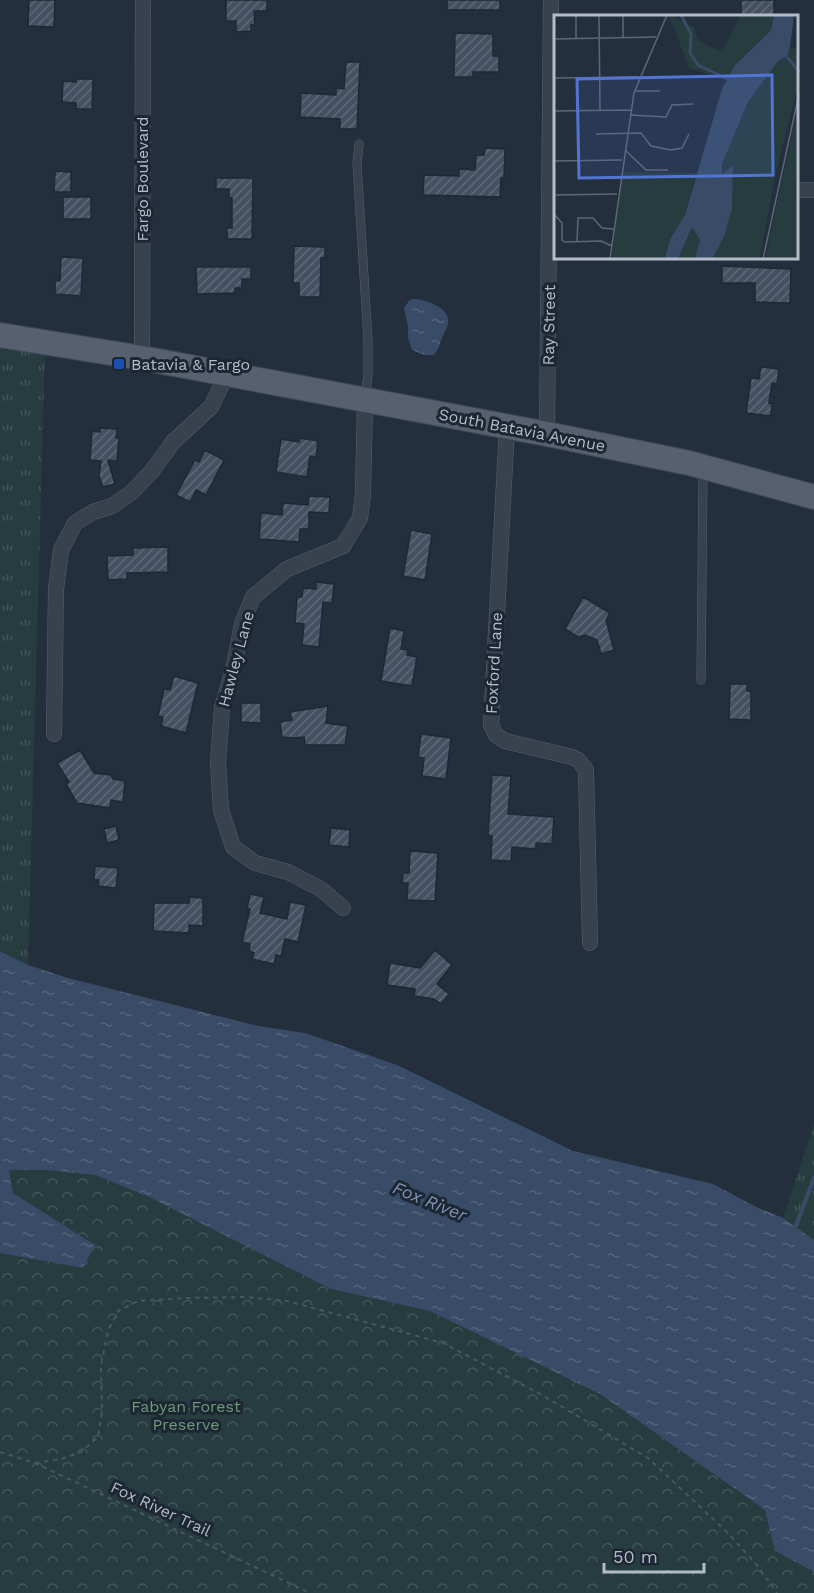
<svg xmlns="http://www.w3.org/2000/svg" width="814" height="1593" viewBox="0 0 814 1593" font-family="'Work Sans',sans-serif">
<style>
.grass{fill:url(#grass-tufts)}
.forest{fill:url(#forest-crowns)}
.water{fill:url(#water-ripples)}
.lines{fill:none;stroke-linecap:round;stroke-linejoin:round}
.stream{stroke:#394c67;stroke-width:4}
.building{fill:url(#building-hatch);stroke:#1f2835;stroke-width:1.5}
.lane-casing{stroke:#565f6c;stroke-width:9}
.street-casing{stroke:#565f6c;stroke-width:16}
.primary-casing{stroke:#414a57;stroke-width:26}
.path{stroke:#44595c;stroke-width:2;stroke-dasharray:4.5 4.5;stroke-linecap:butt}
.lane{stroke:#38414e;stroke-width:8}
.street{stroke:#38414e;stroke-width:15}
.primary{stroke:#56606e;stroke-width:24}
.transit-dot{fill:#1a4fb4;stroke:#1d2633;stroke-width:2}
.labels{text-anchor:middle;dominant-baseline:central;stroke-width:6;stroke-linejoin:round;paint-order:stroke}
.street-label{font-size:16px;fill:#b4bcc9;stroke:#1d2633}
.poi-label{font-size:16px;fill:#b4bcc9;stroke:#1d2633;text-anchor:start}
.park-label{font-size:16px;fill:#6b9a76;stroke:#1d2633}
.water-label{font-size:18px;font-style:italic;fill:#7c92b1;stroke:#1d2633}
.inset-river{fill:none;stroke:#394c67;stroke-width:3}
.inset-road{fill:none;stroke:#5e6776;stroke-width:1.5}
.view{fill:#5274d3;fill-opacity:0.15;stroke:#5274d3;stroke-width:3}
.inset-edge{fill:none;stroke:#b4bcc9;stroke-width:3}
</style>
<defs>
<pattern id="grass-tufts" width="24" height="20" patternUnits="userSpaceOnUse" patternTransform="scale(1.5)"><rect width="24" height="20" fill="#263c3f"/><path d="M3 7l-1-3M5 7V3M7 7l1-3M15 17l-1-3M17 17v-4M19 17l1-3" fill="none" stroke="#435659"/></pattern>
<pattern id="forest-crowns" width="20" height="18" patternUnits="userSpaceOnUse" patternTransform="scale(1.5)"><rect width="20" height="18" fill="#263c3f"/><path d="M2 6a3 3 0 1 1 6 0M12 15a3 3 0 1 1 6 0" fill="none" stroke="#435659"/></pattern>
<pattern id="water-ripples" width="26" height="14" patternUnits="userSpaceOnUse" patternTransform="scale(1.5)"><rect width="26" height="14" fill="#394c67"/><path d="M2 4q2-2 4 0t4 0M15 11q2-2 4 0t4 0" fill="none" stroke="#53647b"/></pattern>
<pattern id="building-hatch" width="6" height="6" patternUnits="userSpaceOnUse" patternTransform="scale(1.5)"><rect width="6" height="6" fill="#455162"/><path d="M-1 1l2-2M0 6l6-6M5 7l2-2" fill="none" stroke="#5d6877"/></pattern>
</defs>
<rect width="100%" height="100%" fill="#242f3e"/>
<path class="grass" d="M0,343L45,348L28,965L0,950Z
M814,1124V1240L783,1218Z"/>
<path class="forest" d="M9,1170H45L95,1175L149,1197L331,1289L430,1311L600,1394L765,1510L775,1551L814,1572V1593H0V1253L83,1268L95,1245L13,1193Z"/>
<path class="water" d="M413,299C424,299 448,307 448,320C449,326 444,332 442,338C439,345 439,349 434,355H424L412,350L408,338V327L404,308L409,301Z
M0,951L28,965L68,978L258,1026L305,1033L397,1065L573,1151L713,1184L754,1206L783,1218L814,1240V1572L775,1551L765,1510L600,1394L430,1311L331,1289L149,1197L95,1175L45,1170H9L13,1193L95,1245L83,1268L0,1253Z"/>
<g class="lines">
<path class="stream" d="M794,1231L814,1178"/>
</g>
<path class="building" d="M29,0H55L54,27L28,26Z
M226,0H267V11H254L255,25H251V31L236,32V21H226Z
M447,0H500V10H447Z
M741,0H774V16H741Z
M455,33L493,34V56H499V72H473V77H454Z
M346,62H360L357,129H340V119L300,117L301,93L336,95V88L344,89Z
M76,79H93L92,109H76V103L62,102L63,81L76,82Z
M485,148L505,149L504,178H501L500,197L423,195L424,175L459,176V169L475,170L476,155H484Z
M55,171L71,172V192H54Z
M216,178H253L252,239H227V228H232V198H229V189H216Z
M63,197H91V219H63Z
M294,246L325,247V258H321L320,297H299V283H293Z
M61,257L83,258L81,296L55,294V280L60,281Z
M722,266L791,269L790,303L755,302V283H722Z
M196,267H251V279H242V288H235V293L197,294Z
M761,367L779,369L777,384L772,383L769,403L772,404L771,416L746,413L751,378L759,379Z
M100,428L117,429L116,438H119L117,461L108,460L115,484L103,487L99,476L101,461L90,460L92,431L100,432Z
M300,438L318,441L316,457L310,456L307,477L276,472L281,439L299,442Z
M205,450L224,460L206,495L196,490L190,502L176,495L195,460L199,462Z
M309,496L330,497L329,513L309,512V529H300L299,542L259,539L261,513L282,515L283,503L308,505Z
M411,530L432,534L425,580L403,576Z
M168,547V572L127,573V579L108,580L107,556L133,555V548Z
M316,582L334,584L332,603L323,602L319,647L302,645L304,624L295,623L297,597H302L303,588L316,589Z
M583,597L610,613L606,620L614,650L601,654L597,640L585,635L578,637L565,629Z
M390,628L404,631L401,649L408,650L407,655L417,657L412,686L381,681Z
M174,676L198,683L186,733L161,726L163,717L158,716L164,689L170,690Z
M730,684H747V691H751V720L729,719Z
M241,703H261V723L241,722Z
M328,706L326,723L348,726L345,745H305L304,737L294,738L282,737L280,722L292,720L290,712Z
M421,734L451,738L446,779L422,776L424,758L418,757Z
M80,750L94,773L111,775L113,779L125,781L123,802L111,800L110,808L77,803L66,784L69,782L57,763Z
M492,775L511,776L508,814L554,817L552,844L536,843V849L512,847L511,861L491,860L492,836L488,835Z
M116,826L119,840L107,843L104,829Z
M331,828L350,830L349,847L329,845Z
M410,851L438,853L435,901L407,900L408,883H402L403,873H409Z
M95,866L118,868L116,888L98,886L99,880H94Z
M250,894L264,897L260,913L287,919L290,902L306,905L298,942L285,939L281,956L276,955L274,964L252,959L254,953L249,951L250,944L242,942L250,909H247Z
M190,897L203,898V926L189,925V933L153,931L154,903H189Z
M435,950L452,965L437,984L449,994L441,1004L434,999L414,996L415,989L387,985L390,963L420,968Z"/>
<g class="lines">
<g class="lane-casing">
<path id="lane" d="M359,144L357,164L368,340V376L365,397
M701,680L703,471"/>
</g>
<g class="street-casing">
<path id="street" d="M798,190H814
M142,358L143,0
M507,427L491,725L496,735L505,741L572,757L578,760L586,770L590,943
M547,434L551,0
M54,734L56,589L61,550L75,523L93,512L112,506L132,492L152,471L173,442L211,407L227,374
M343,908L321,889L288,872L255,863L233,847L221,810L218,763L222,708L234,666L242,624L253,597L287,569L343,546L360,518L363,494L365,401"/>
</g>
<g class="primary-casing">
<path id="primary" d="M0,335L142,358L547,434L689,463L814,497"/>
</g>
<path class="path" d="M0,1452L35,1463L310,1593
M35,1463L61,1459L81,1452L98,1437L102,1412L101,1365L108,1331L118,1311L138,1301L187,1298L245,1297L287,1301L443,1343L542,1395L648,1458L728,1533L756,1564L777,1593"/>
<use href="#lane" class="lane"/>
<use href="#street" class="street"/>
<use href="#primary" class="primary"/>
</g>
<rect class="transit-dot" x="113" y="358" width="12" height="12" rx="3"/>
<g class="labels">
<g class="street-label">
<text transform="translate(142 179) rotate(-90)">Fargo Boulevard</text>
<text transform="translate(549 325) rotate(-89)">Ray Street</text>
<text transform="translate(522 430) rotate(11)">South Batavia Avenue</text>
<text transform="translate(236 659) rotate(-75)">Hawley Lane</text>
<text transform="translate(494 663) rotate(-87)">Foxford Lane</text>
<text transform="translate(161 1509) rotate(25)">Fox River Trail</text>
</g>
<g class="poi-label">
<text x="131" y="364">Batavia &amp; Fargo</text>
</g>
<g class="park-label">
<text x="186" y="1406">Fabyan Forest<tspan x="186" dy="18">Preserve</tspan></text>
</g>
<g class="water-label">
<text transform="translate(430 1201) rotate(22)">Fox River</text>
</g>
</g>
<g transform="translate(554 15)">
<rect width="244" height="244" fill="#242f3e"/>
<path d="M115,0L140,12L144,25L168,37L186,0H220L217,15L187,43L172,65L135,53ZM67,157L142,158L131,200L116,224L111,244H58ZM138,212L146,225L143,240L141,244H124Z" fill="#263c3f"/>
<path d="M236,32L244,33V71L222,157L206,244H158L170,222L179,177V150L168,160V149L194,87L225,45L233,42ZM244,91V244H211Z" fill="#263c3f"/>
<path d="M183,204L204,209L198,232L174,226Z" fill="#263c3f"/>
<path d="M220,0H240L236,32L233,42L225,45L194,87L168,149V160L179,150L178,194L170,222L158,244H141L146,225L138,212L124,244H111L116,224L131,200L168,74L181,50L217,15Z" fill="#394c67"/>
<path class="inset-river" d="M127,0L137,19L136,38L144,50L174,64M233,42L245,57"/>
<path class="inset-road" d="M22,0V23M45,0L46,96M69,0V23M0,24L102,22M0,63L84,62M80,76H106M0,96L77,95M76,100L112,102L118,90L139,89M42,119L87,118L97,131L117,135L128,133L135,119M71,135L92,155H114M0,146L68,145M0,180L63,179M0,199L8,208V225L11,227L47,226L58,231M23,227L24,203H39L48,213L60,214M56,244L80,78L113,0M209,244L245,79"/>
<path class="view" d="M218,60L219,160L25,163L23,64Z"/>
<rect width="244" height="244" class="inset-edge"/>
</g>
<path d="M604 1563v9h100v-9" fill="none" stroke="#b4bcc9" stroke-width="3"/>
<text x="613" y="1563" font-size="18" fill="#b4bcc9" stroke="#1d2633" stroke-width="4.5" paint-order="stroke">50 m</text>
</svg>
